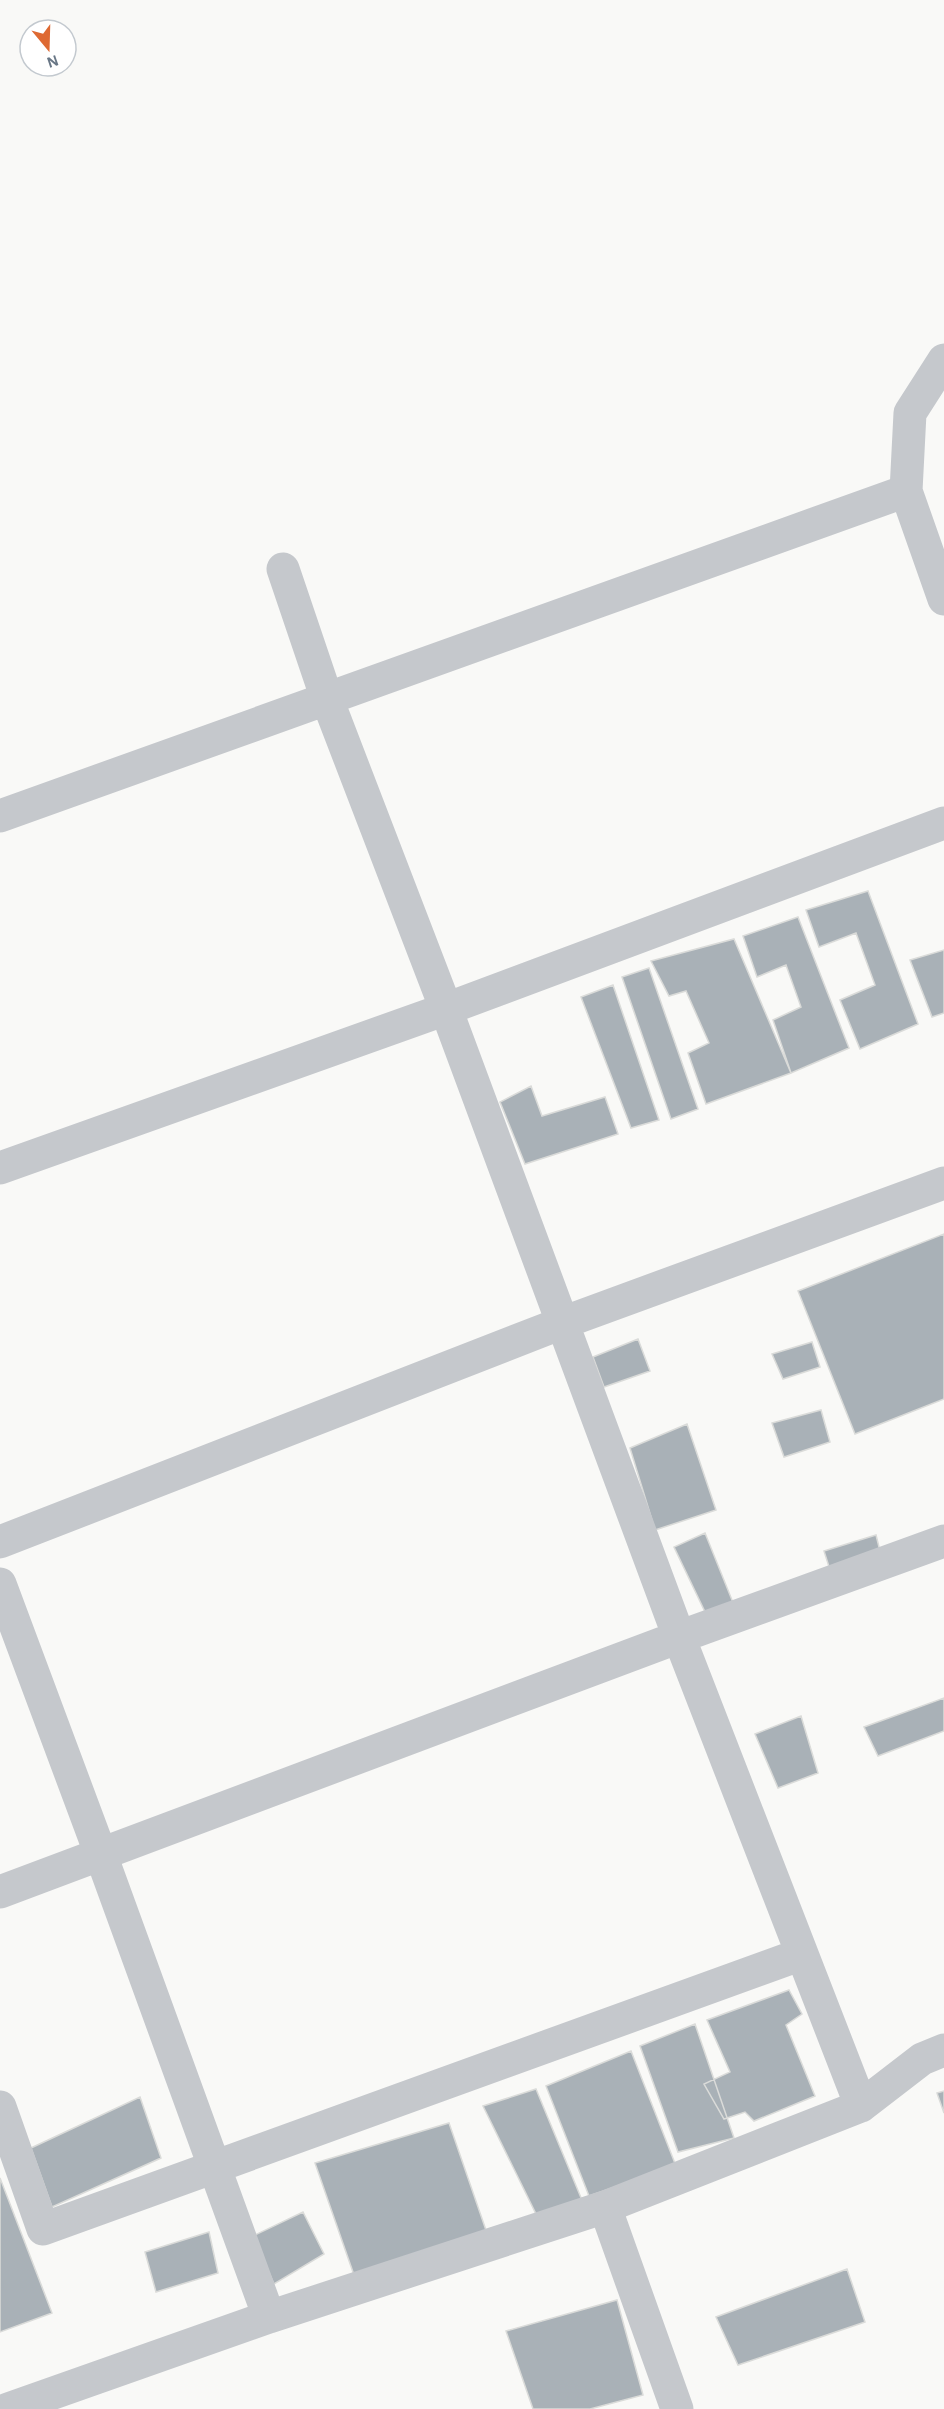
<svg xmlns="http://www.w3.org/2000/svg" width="944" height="2409" viewBox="0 0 944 2409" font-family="'Alegreya Sans',sans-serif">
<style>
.building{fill:#a9b1b7;stroke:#dadbd9;stroke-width:1.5}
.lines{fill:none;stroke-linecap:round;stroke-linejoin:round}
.minor{stroke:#c5c8cc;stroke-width:33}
</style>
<rect width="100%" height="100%" fill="#f9f9f7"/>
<path class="building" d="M868,891L918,1024L860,1049L840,1000L875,985L856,933L819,947L806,910Z
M798,917L849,1048L791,1073L773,1020L801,1007L786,965L757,977L743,936Z
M734,939L791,1073L706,1104L688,1053L709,1043L686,991L669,996L651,961Z
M944,950V1013L932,1017L910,960Z
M649,968L698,1109L671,1119L622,977Z
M613,985L659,1120L631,1128L581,997Z
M531,1086L542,1116L605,1097L618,1134L525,1164L500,1102Z
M944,1234V1399L855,1434L798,1291Z
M638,1339L650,1371L604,1387L593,1357Z
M812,1342L820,1367L783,1379L772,1354Z
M821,1410L830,1442L784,1457L772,1423Z
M687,1424L716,1510L655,1530L630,1448Z
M705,1533L734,1605L707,1616L674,1547Z
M876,1535L881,1555L831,1573L824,1551Z
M944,1698V1731L878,1756L864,1727Z
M801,1716L818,1773L778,1788L755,1734Z
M789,1990L802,2014L786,2025L815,2096L754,2121L745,2112L724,2119L704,2084L730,2072L707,2020Z
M695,2024L734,2138L678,2152L640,2046Z
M631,2051L676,2166L589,2196L546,2086Z
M536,2089L584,2205L539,2220L483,2106Z
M944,2091V2113L937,2093Z
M140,2097L161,2158L52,2207L31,2148Z
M449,2123L488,2236L354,2275L315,2163Z
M0,2178L52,2313L0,2332Z
M303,2212L324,2254L274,2284L253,2236Z
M209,2232L218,2273L156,2292L145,2252Z
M847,2269L865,2322L738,2365L716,2317Z
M617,2300L643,2395L590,2409H533L506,2331Z"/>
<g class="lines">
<path class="minor" d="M944,360L910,413L906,491L944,599
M283,569L327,699L446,1009L679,1637L861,2106
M0,816L906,491
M0,1168L446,1009L944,823
M0,1542L562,1323L944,1183
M0,1584L101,1855L269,2317
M0,1892L679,1637L944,1541
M0,2107L43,2229L802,1954
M605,2207L677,2409
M8,2409L269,2317L605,2207L861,2106L922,2059L944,2050"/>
</g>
<g transform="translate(48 48) rotate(161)"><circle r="28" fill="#ffffff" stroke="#c3c9cf" stroke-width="1.5"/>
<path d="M0-4.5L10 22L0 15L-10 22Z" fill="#de6932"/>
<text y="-9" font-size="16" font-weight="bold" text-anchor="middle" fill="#697786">N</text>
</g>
</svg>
